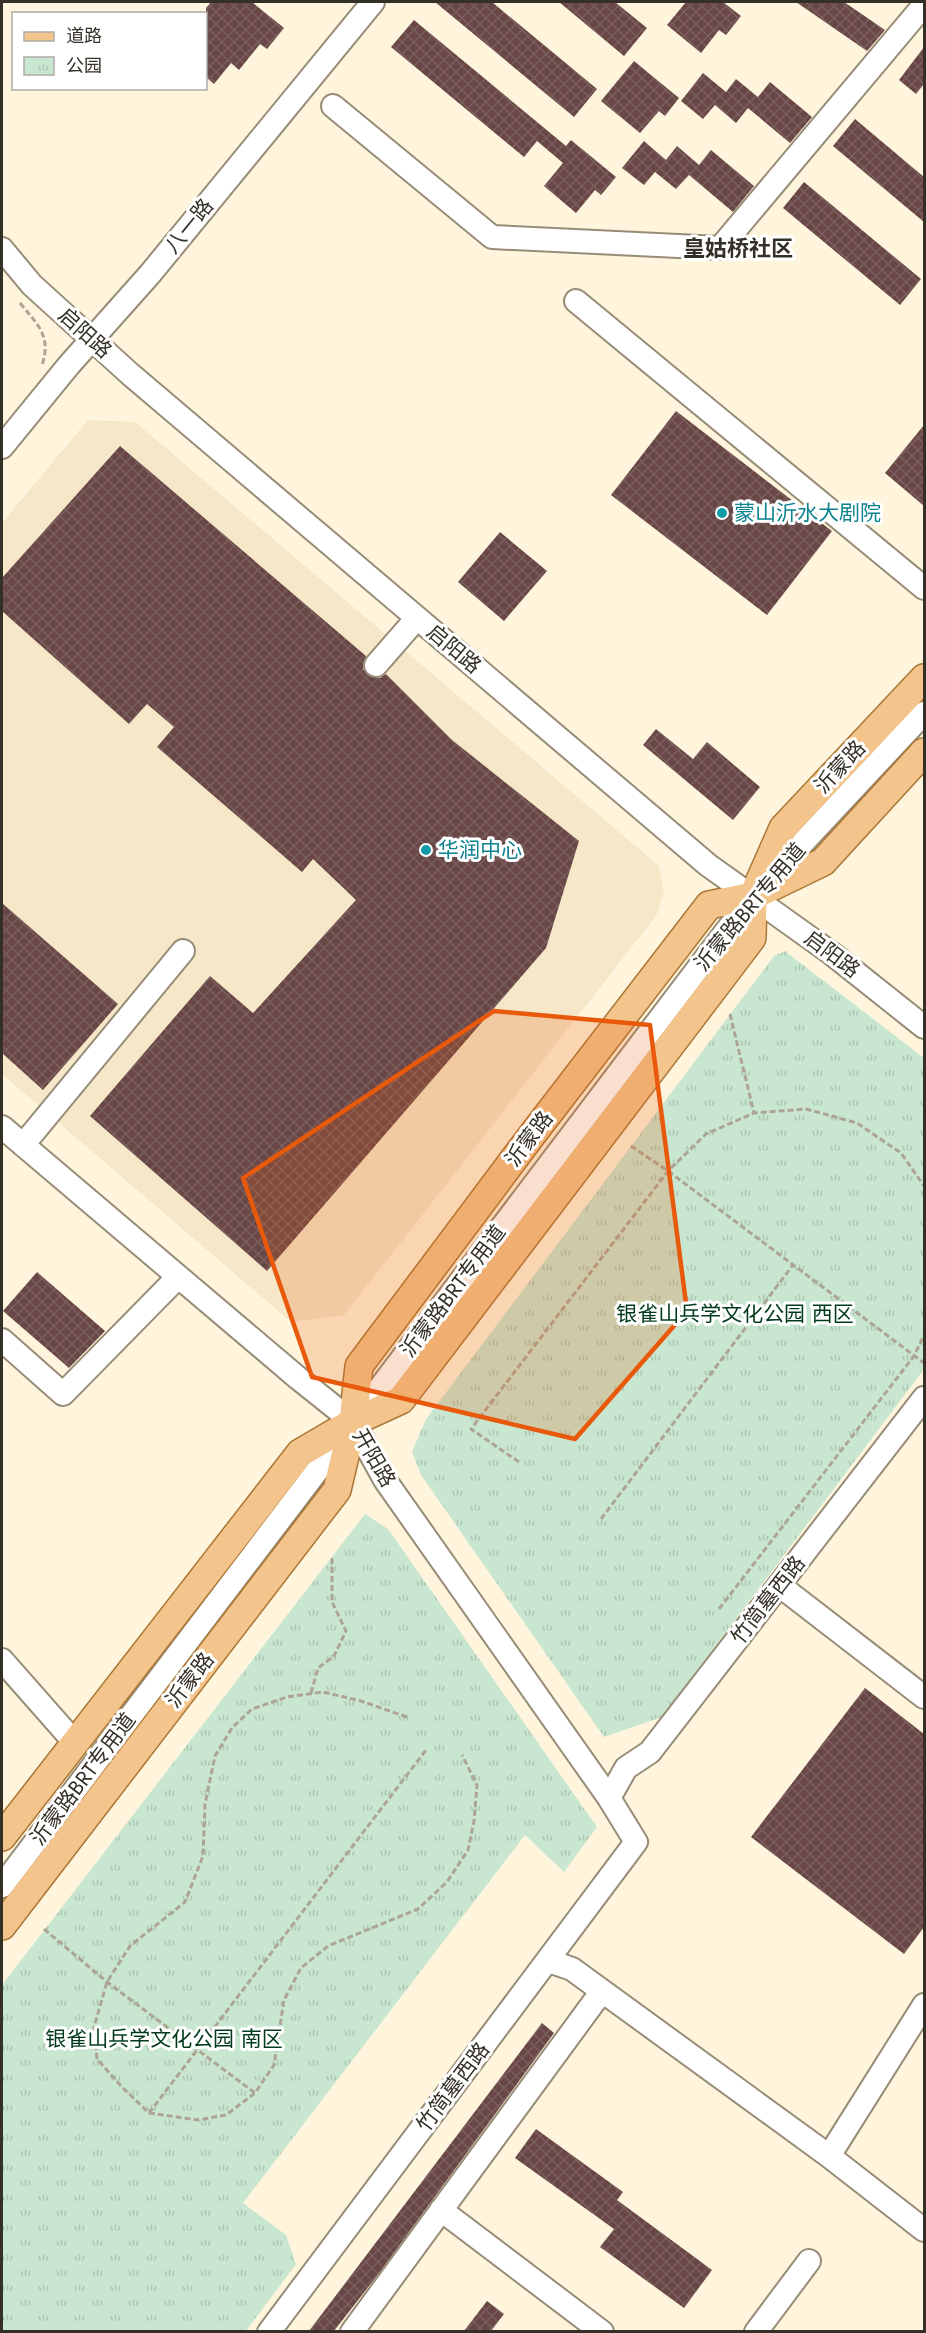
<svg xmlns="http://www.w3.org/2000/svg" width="926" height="2333" viewBox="0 0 926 2333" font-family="Jost,'Noto Sans SC',sans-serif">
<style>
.built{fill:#f5e7c8}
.park{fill:url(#park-tufts)}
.building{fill:url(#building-cross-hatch)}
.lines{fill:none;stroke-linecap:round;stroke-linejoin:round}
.minor-casing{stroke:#978c77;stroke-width:26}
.major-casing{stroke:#ab7736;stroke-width:30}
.path{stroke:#ada593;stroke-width:3;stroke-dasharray:6 3;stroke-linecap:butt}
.minor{stroke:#fff;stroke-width:22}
.major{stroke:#f3c48b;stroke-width:27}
.marked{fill:#e8590c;fill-opacity:0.2;stroke:#e8590c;stroke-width:4.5;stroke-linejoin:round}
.culture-dot{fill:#0f9aa8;stroke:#fff;stroke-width:2}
.labels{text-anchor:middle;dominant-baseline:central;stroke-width:6;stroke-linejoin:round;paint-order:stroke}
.street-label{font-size:21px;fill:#343027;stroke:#fff}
.culture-label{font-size:21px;fill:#0d838f;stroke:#fff;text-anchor:start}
.park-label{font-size:21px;fill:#003a1b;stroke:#fff}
.neighbourhood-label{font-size:22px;font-weight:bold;fill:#343027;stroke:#fff}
</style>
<defs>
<pattern id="park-tufts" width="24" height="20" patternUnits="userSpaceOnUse" patternTransform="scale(1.5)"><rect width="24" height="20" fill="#c9e6d0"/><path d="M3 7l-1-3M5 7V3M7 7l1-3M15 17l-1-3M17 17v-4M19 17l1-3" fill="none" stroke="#adc6b3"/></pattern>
<pattern id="building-cross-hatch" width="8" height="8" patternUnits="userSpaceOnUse" patternTransform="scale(1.5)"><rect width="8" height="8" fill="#694746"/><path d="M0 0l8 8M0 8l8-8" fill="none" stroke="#7b5f5e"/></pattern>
</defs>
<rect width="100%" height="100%" fill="#fff4dc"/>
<path class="built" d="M88,420L135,422L659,866L664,893L656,916L344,1315L291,1322L2,1074V523Z"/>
<path class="park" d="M785,951L924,1058V1369L662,1717L604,1737L421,1475L412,1452L426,1419L774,956Z
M365,1514L388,1529L597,1827L564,1872L525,1835L243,2203L286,2235L296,2264L246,2331H2V1985Z"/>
<path class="building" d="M211,2H252L284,28L267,49L260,44L239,70L231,63L214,84L206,77V8Z
M435,2H492L597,89L574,117Z
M559,2H615L647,28L624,56Z
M686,2H723L741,16L726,35L719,30L701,53L667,25Z
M796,2H844L885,30L867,51Z
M414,20L566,146L571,140L616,177L601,195L595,190L576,213L544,186L563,163L537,141L524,157L391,47Z
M924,47V84L916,94L899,80Z
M634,61L679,98L665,116L659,111L640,133L601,101Z
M703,73L726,92L736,79L758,97L770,82L812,117L790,143L748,108L736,123L715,105L703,119L681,101Z
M855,119L924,177V222L833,146Z
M644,141L666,160L677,146L699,165L711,150L754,186L733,212L689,175L676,189L655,172L644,185L622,168Z
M804,182L921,279L900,305L783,208Z
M676,411L832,531L767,615L611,495Z
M924,425V506L885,473Z
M120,446L366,656L363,669L368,675L380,678L386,674L452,740L579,841L546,948L267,1271L90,1116L210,976L253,1013L356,900L313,859L302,872L157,747L174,727L147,704L129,724L2,611V578Z
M500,532L547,571L504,621L458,582Z
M656,729L693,759L707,742L760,787L733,820L643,745Z
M2,903L118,1004L43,1090L2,1053Z
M37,1272L105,1331L69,1368L3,1311Z
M865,1688L924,1734V1927L904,1954L751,1837Z
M542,2023L554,2033L380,2272L334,2331H309Z
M536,2129L623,2192L617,2200L712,2270L684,2308L600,2247L614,2229L515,2158Z
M487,2301L504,2314L491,2331H464Z"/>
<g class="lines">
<g class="minor-casing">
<path id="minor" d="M333,106L492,237L720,248L924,5
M2,249L32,285L130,374L708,865L831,953L924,1027
M576,301L924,588
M2,447L69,365L150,274L373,2
M376,665L417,618
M2,1127L298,1378L353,1422L385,1480L609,1798L636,1842L269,2332
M23,1145L183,951
M2,1340L63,1394L178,1277
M779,1585L924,1697
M2,1660L76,1744
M609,1798L626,1768L650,1752L924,1398
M2,1886L753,896L924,713
M549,1961L572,1969L829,2156L924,2230
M829,2156L924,2005
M441,2210L602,2332
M352,2332L602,1991
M756,2332L809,2261"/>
</g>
<g class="major-casing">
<path id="major" d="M2,1837L300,1453L353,1422L401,1400L752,938L753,896L783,828L924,678
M2,1926L337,1490L353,1422L359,1366L532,1135L709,905L753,896L823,862L924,752"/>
</g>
<path class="path" d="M20,303C37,324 52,336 42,365
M730,1014L754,1113
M631,1146L668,1171L924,1363
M519,1462L471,1429L668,1171L706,1134L754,1113L806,1109L857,1123L901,1153L924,1186
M601,1519L793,1265
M719,1609L914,1356L924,1335
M311,1693L318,1668L334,1656L346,1631L332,1602V1557
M407,1717L361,1701L323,1692L287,1697L252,1709L232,1728L215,1756L205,1804L203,1856L185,1902L130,1946L107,1982L94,2027L97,2059L122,2087L149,2113L198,2120L226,2115L255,2093L274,2065L284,2000L301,1968L328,1946L418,1909L447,1882L468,1850L474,1821L477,1785L462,1755
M44,1929L107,1982L255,2093
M149,2113L426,1750"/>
<use href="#minor" class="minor"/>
<use href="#major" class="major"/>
</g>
<path class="marked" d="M494,1011L650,1025L687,1311L575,1439L312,1377L243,1178Z"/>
<g class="culture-dot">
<circle cx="722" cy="513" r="6"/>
<circle cx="426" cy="850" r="6"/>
</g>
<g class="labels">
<g class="street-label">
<text transform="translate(189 226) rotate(-51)">八一路</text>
<text transform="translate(85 333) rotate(42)">启阳路</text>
<text transform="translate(454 649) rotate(40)">启阳路</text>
<text transform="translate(840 767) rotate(-47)">沂蒙路</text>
<text transform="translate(750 907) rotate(-50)">沂蒙路BRT专用道</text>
<text transform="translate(832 954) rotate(37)">启阳路</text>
<text transform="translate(529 1139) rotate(-53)">沂蒙路</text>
<text transform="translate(453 1291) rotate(-53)">沂蒙路BRT专用道</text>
<text transform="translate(374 1458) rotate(60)">开阳路</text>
<text transform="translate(768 1600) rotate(-52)">竹简墓西路</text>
<text transform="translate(190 1680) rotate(-52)">沂蒙路</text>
<text transform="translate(83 1779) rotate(-53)">沂蒙路BRT专用道</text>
<text transform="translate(453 2087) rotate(-53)">竹简墓西路</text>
</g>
<g class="culture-label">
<text x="734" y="513">蒙山沂水大剧院</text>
<text x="438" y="850">华润中心</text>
</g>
<g class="park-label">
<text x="735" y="1314">银雀山兵学文化公园 西区</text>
<text x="164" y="2039">银雀山兵学文化公园 南区</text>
</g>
<g class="neighbourhood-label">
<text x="738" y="248">皇姑桥社区</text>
</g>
</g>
<rect width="926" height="2333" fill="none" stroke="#343027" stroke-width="6"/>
<rect x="12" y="12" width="195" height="78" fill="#ffffff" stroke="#aeaca9" stroke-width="1.5"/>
<rect x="24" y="32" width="30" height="9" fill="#f3c48b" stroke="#aeaca9" stroke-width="1.5"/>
<text x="66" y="42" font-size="18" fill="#343027">道路</text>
<rect x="24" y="57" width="30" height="18" fill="url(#park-tufts)" stroke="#aeaca9" stroke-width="1.5"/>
<text x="66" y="72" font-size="18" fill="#343027">公园</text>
</svg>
